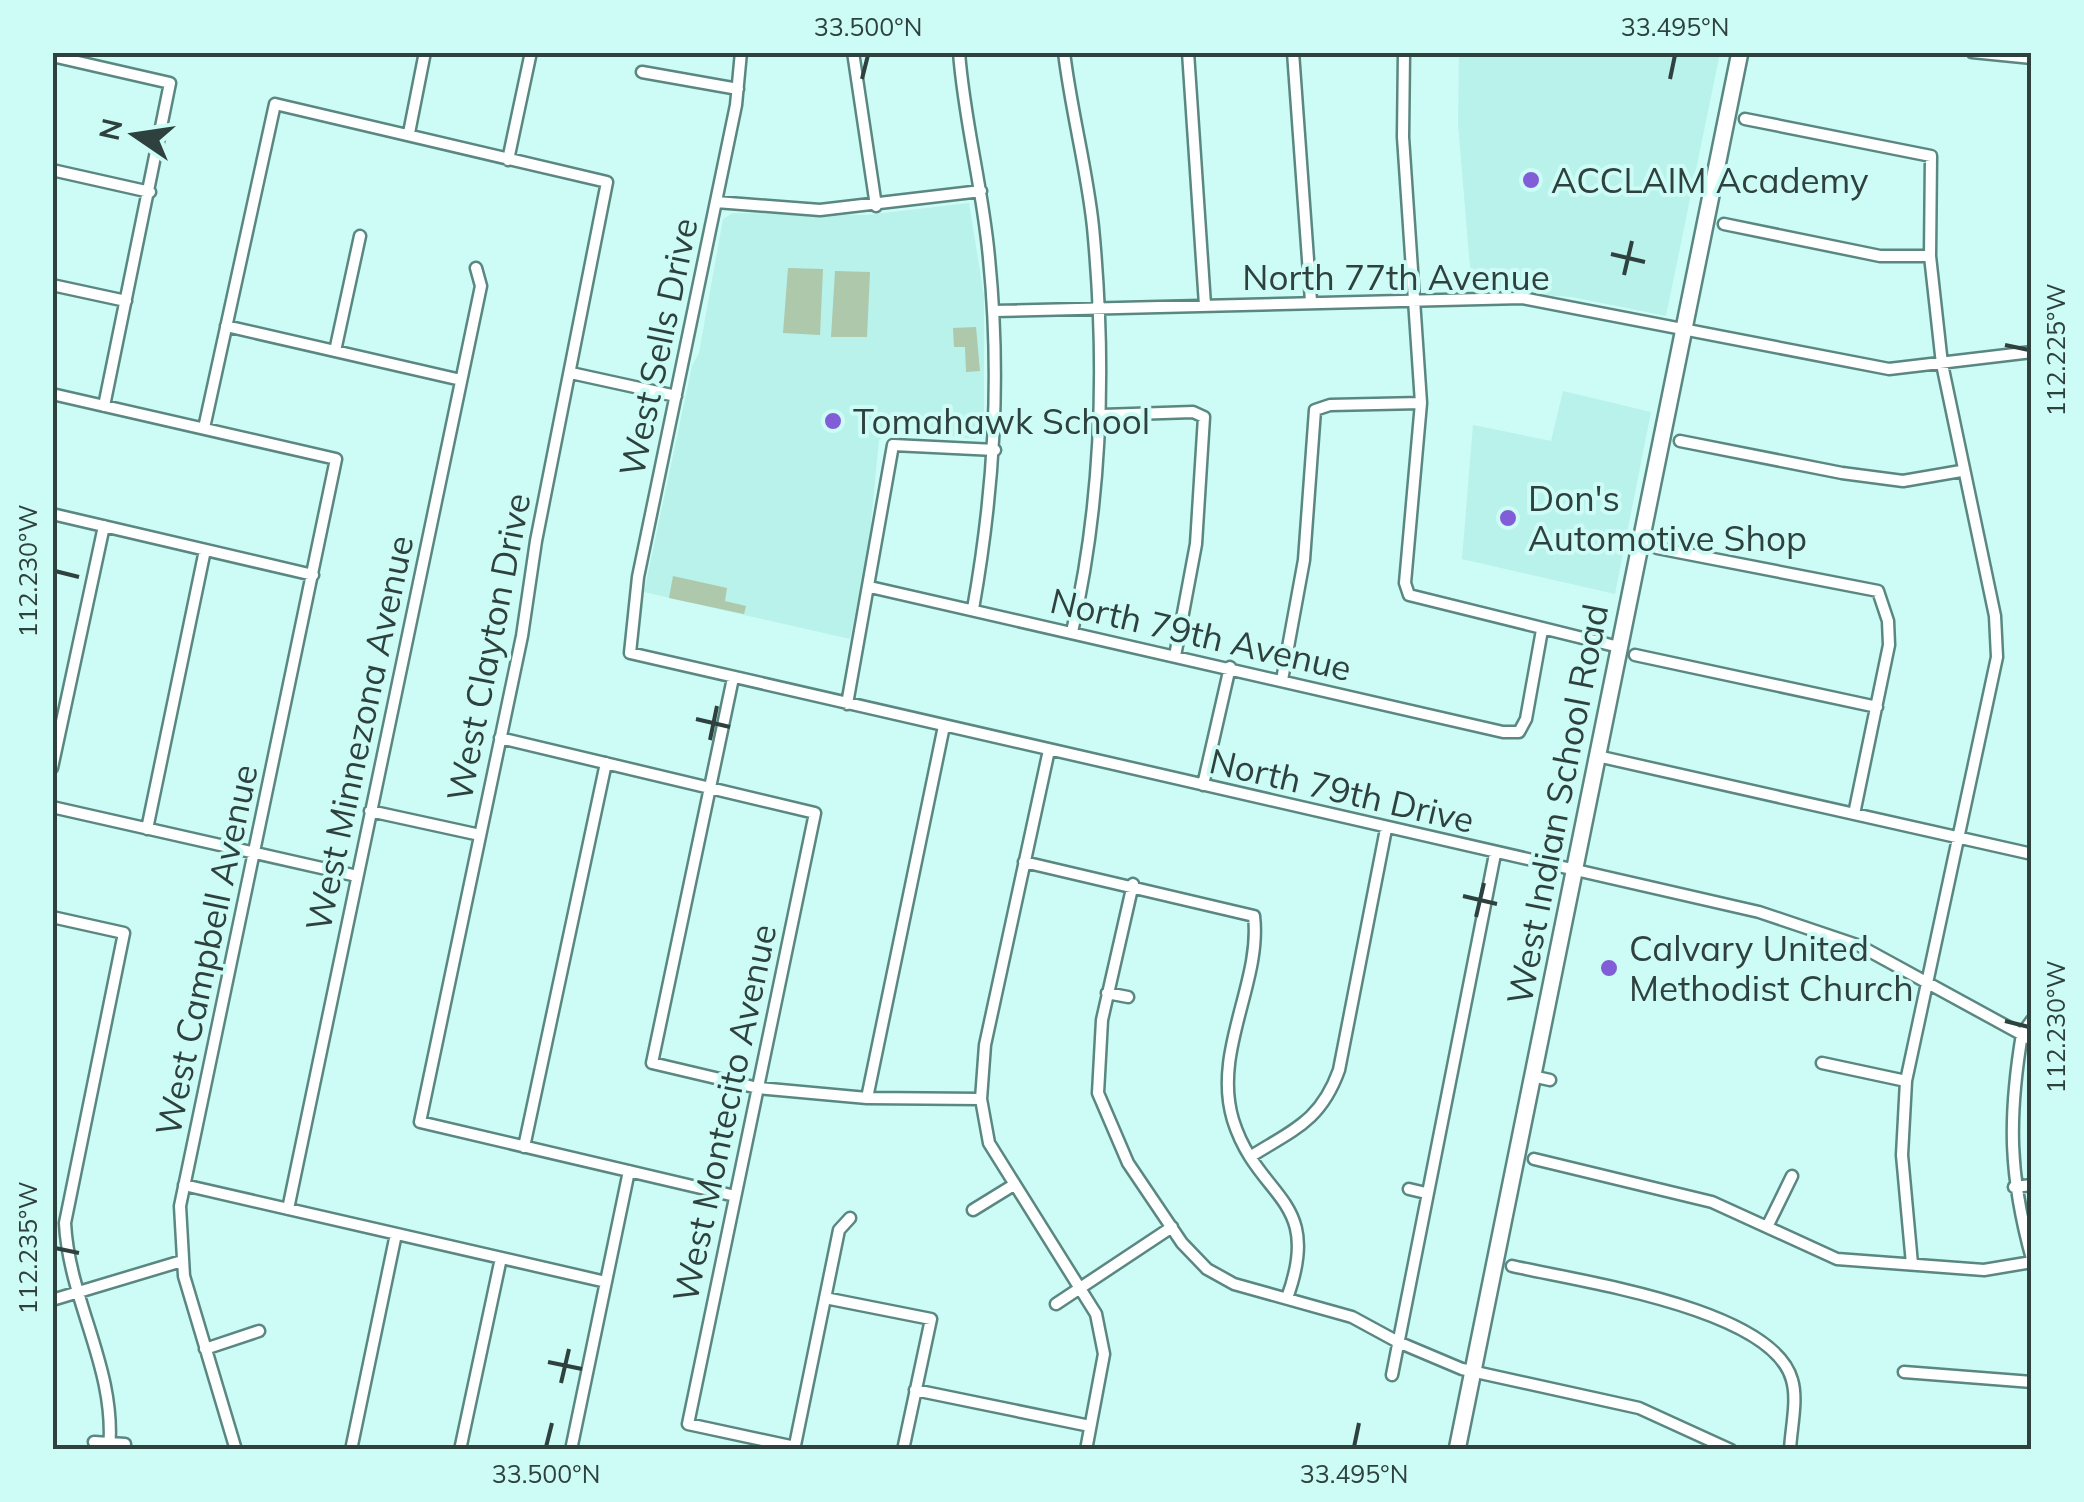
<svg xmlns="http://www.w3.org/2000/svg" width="2084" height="1502" viewBox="0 0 2084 1502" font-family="Mulish,sans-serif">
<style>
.built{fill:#b8f2ea}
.green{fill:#adc8aa}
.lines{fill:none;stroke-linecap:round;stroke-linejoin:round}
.street-casing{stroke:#5a8781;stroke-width:15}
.secondary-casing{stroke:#5a8781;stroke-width:20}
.street{stroke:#fff;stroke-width:10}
.secondary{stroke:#fff;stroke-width:15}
.ticks{fill:none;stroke:#2e413e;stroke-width:4}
.poi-dot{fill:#815dd8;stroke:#ccfcf5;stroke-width:4}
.labels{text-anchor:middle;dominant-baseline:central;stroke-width:8;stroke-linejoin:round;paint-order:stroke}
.poi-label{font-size:35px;fill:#2e413e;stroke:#ccfcf5;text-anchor:start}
.street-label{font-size:35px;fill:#2e413e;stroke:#ccfcf5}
.neatline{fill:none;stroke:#2e413e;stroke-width:4}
.ticks-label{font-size:25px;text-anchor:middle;fill:#2e413e}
</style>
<rect width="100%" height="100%" fill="#ccfcf5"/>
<path class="built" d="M1459,53H1720L1666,316L1572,297L1472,291L1458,124Z
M969,203L984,296V435L974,439L898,429L879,440L869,543L850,639L644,592L692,366L699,353L723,219L733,213L866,215Z
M1563,391L1651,412L1615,594L1462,559L1473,425L1551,441Z"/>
<path class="green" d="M788,268L823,269L820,335L783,333Z
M835,271L870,272L867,337H831Z
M976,327L980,371L966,372L965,347H954L953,328Z
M673,576L727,588L725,601L746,606L744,614L669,598Z"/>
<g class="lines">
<g class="street-casing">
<path id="street" d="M741,52L736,105L638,577L630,653L1759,912L1860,946L2032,1040
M853,52L876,206
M959,52C964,121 983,189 989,258C1001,378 994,491 973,609
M1064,52C1071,111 1087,169 1093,227C1106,363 1103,498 1072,632
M1188,52L1205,305
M1293,52L1311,301
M1404,52L1403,137L1421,403L1405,583L1409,595L1619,647
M1972,52L2032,58
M52,56L170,83L104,406
M642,72L738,89
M1745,119L1931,156L1930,256L1942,364L1995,616L1997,657L1906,1081L1902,1155L1912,1264
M409,133L425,52
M508,160L531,52
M52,170L150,192
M716,202L820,210L981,191
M1724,224L1880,256H1930
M52,285L126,301
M994,311L1522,298L1889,369L2032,352
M226,326L461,380
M335,351L360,236
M571,373L676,396
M52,394L336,459L180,1206L184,1276L236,1450
M1102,415L1193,412L1204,417L1196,544L1175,656
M204,428L275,104L607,182L536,541L522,636L420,1122L735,1196
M1680,441L1842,473L1903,481L1961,471
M52,514L313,575
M1657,548L1878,591L1888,621L1889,645L1854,814
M870,587L1503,732H1519L1526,719L1542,630
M1635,655L1877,707
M733,678L652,1063L758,1088L867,1098L981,1099
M1282,680L1304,560L1315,410L1330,405L1421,403
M847,704L893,445L995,450
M500,738L815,813L688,1424L795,1447
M1049,750L985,1045L981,1099L989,1143L1096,1314L1104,1354L1086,1450
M1597,756L2032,854
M52,768L104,526
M1203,785L1230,667
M52,807L357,876
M370,811L480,835
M147,829L205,550
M1024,862L1254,916C1262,982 1212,1051 1233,1120C1258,1200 1324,1197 1287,1298
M1133,884L1102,1020L1098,1093L1128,1163L1182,1243L1207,1269L1234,1284L1352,1317L1398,1342L1462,1369L1639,1408L1731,1450
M52,917L124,933L65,1223C69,1302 117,1369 109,1450
M1107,993L1128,997
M2032,1020L2022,1034C2008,1118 2009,1176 2032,1259
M1822,1063L1906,1081
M1532,1076L1550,1080
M867,1098L944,726
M524,1147L606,763
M1253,1155C1295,1129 1321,1120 1339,1070L1386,829
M1534,1159L1712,1202L1837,1259L1984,1270L2032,1262
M184,1185L606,1282
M2014,1187L2032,1185
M1409,1189L1426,1193
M288,1209L481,286L476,268
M973,1210L1012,1186
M1768,1225L1792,1176
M1512,1266C1577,1281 1773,1308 1792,1380C1798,1400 1791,1428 1790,1450
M825,1298L931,1319L903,1450
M52,1300L182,1261
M1056,1304L1172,1227
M205,1349L259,1331
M1904,1372L2032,1382
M1392,1375L1495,854
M915,1390L1090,1426
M94,1442L125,1444
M351,1450L396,1234
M460,1450L501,1258
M571,1450L629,1171
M794,1450L839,1230L850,1218"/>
</g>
<g class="secondary-casing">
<path id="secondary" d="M1457,1450L1740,52"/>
</g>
<use href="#street" class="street"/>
<use href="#secondary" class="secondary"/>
</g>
<path class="ticks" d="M862,79L868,55M1670,79L1675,55M1611,254L1645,262M1624,275L1632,241M2005,345L2029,350M55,571L79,577M696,719L730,727M710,740L717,706M1463,896L1497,904M1476,917L1484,883M2005,1021L2029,1027M55,1248L79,1253M548,1362L582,1369M561,1383L569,1349M546,1447L552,1423M1354,1447L1359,1423"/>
<g class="poi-dot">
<circle cx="1531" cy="180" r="10"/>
<circle cx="833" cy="421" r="10"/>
<circle cx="1508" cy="518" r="10"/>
<circle cx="1609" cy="968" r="10"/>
</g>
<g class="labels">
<g class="poi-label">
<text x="1551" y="180">ACCLAIM Academy</text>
<text x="853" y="421">Tomahawk School</text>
<text x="1528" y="498">Don's<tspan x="1528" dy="40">Automotive Shop</tspan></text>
<text x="1629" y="948">Calvary United<tspan x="1629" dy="40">Methodist Church</tspan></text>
</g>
<g class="street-label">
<text x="1396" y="277">North 77th Avenue</text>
<text transform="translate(658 347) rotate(-78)">West Sells Drive</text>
<text transform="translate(1201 634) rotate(13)">North 79th Avenue</text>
<text transform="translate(488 647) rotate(-79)">West Clayton Drive</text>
<text transform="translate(359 733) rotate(-78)">West Minnezona Avenue</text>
<text transform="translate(1342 790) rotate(13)">North 79th Drive</text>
<text transform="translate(1557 804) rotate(-79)">West Indian School Road</text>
<text transform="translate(206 950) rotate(-78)">West Campbell Avenue</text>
<text transform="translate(724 1113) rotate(-78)">West Montecito Avenue</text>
</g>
</g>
<rect width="2084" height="1502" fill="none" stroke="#ccfcf5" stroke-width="110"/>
<g transform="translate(135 135) rotate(283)" stroke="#ccfcf5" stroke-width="8" paint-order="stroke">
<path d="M0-8L18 38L0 25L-18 38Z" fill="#2e413e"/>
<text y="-15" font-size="28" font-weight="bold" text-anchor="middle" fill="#2e413e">N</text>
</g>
<rect x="55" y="55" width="1974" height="1392" class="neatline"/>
<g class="ticks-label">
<text x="868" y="36">33.500°N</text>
<text x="1675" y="36">33.495°N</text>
<text transform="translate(2056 350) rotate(-90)" y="9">112.225°W</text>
<text transform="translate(28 571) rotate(-90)" y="9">112.230°W</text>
<text transform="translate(2056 1027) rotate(-90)" y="9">112.230°W</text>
<text transform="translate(28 1248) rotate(-90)" y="9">112.235°W</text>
<text x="546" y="1483">33.500°N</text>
<text x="1354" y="1483">33.495°N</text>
</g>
</svg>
